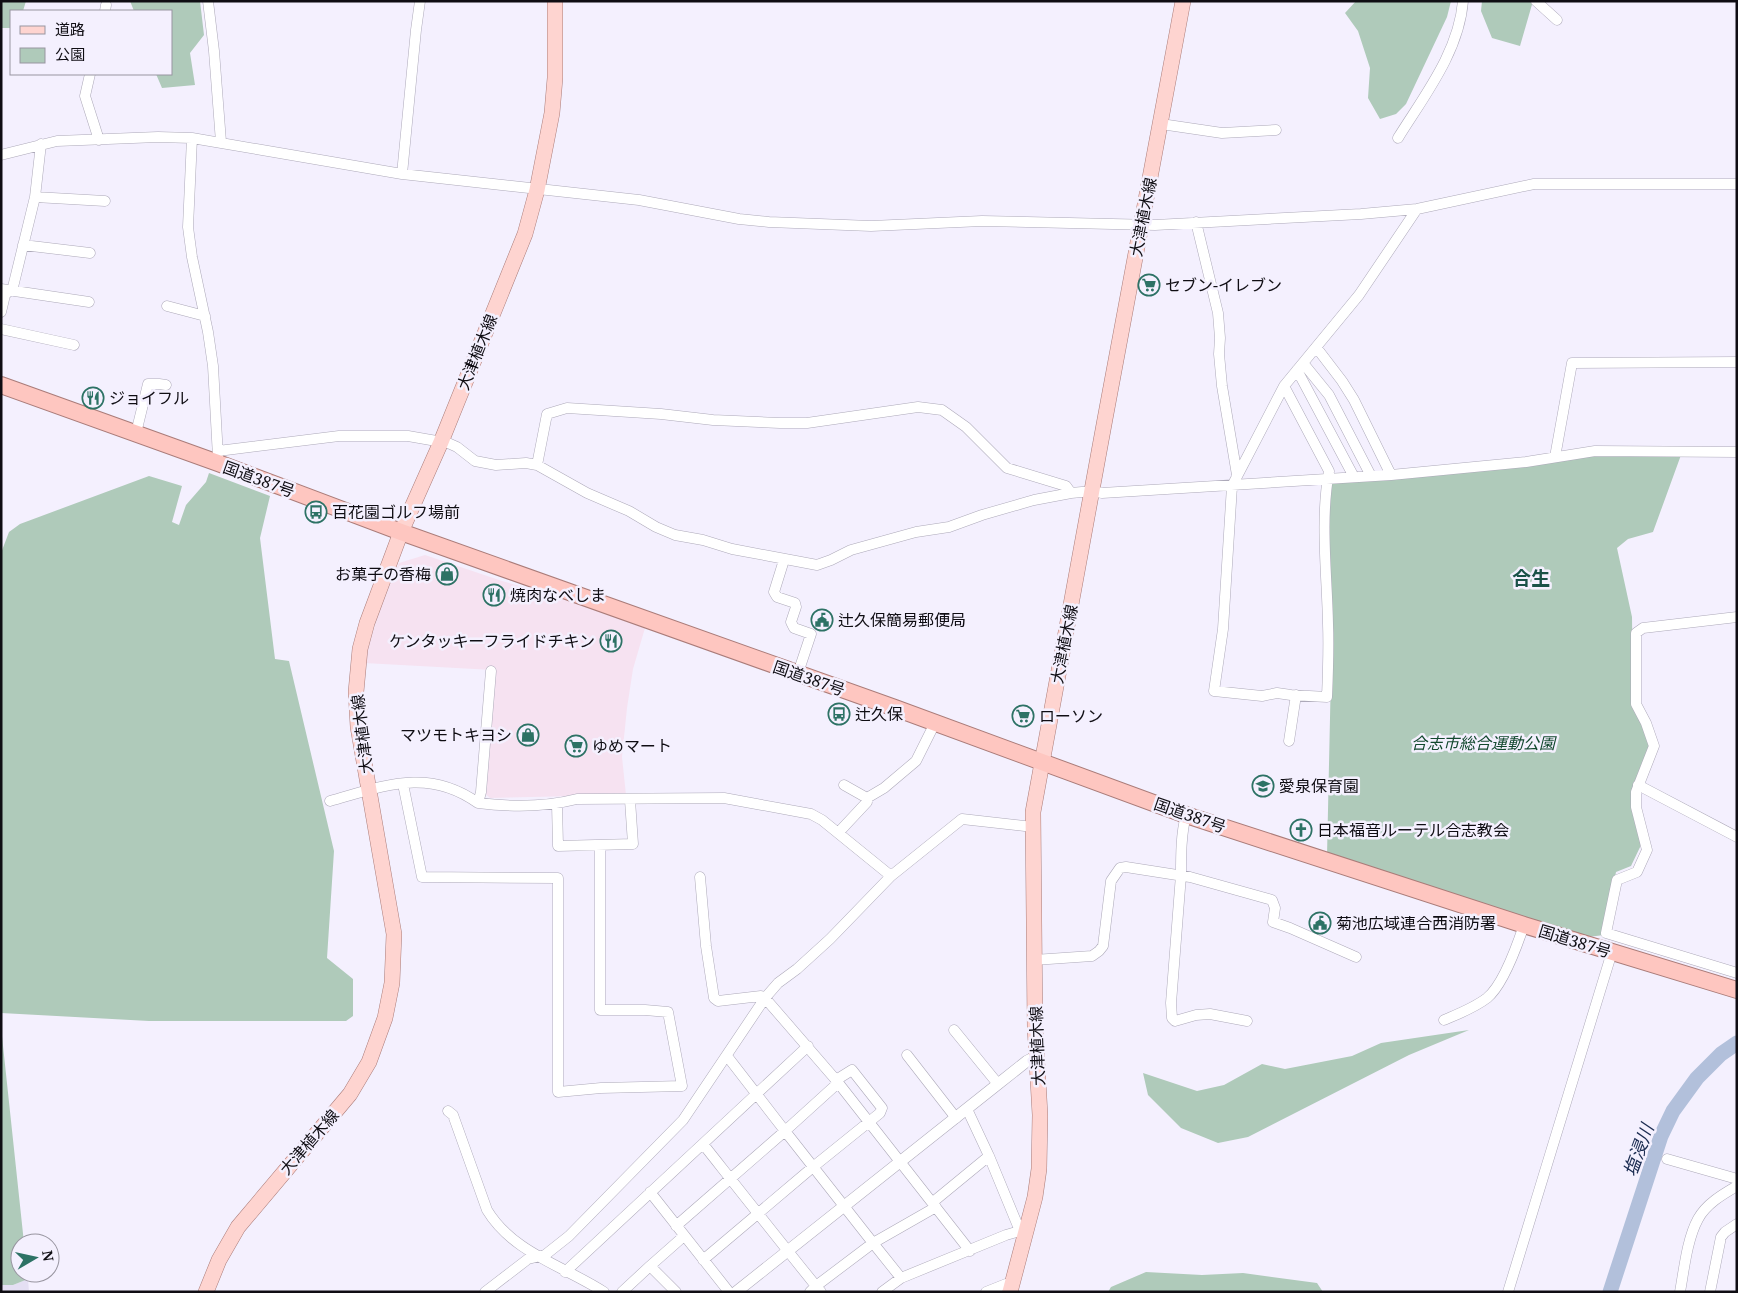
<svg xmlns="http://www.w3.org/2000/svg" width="1738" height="1293" viewBox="0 0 1738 1293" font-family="'Noto Serif','Noto Sans JP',serif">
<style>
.commercial{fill:#f6e2f1}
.built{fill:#e4dff3}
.green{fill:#afcaba}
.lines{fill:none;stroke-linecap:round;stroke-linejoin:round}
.river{stroke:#b2c0db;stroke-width:15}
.minor-casing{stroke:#ada9b9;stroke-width:11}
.tertiary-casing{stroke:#ada9b9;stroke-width:12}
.primary-casing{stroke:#aa7c79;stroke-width:16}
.trunk-casing{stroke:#aa7c79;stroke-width:18}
.minor{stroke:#fff;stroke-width:10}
.tertiary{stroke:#fff;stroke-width:11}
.primary{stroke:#fed4d0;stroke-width:15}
.trunk{stroke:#fec6c0;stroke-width:16}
.labels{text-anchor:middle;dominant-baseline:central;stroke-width:5;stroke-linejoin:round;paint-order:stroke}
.street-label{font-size:16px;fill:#0f0d13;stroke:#f4f0fe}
.poi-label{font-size:16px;fill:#0f0d13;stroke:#f4f0fe;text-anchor:start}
.park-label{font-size:16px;font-style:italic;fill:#12482e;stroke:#f4f0fe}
.water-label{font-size:18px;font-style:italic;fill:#1b2c51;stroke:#f4f0fe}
.quarter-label{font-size:19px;font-weight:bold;fill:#1a5248;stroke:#f4f0fe}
</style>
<rect width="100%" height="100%" fill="#f4f0fe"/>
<path class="commercial" d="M425,555L502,581L573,602L645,628L633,669L627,708L622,757L626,795L490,798L483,792L493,670L364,663L378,615L399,563Z"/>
<path class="built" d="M28,1279L29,1292H1V1285H13Z"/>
<path class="green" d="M1,1H26L23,11H11V28H1Z
M130,1H200L204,35L190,53L195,85L162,88L156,74H171V11H134Z
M1356,1H1451L1447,17L1406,104L1396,114L1380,119L1368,98L1370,68L1358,31L1345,13Z
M1482,1H1533L1520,46L1492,38L1481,11Z
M1596,455H1681L1653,532L1628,539L1617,548L1632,617L1633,705L1652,747L1633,790L1642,843L1631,866L1616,872L1604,935L1588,937L1327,856L1332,626L1328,546L1329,484Z
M209,473L270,496L260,538L275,659L289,661L334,851L327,958L353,979V1016L346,1021H149L1,1013V553L9,532L20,524L149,476L182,486L172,522L179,525L186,505L206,482Z
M1,1027L24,1243H20V1273H27L28,1279L13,1285H1Z
M1469,1030L1409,1055L1248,1137L1218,1143L1181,1128L1148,1095L1143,1073L1197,1091L1224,1085L1262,1064L1285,1069L1352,1056L1381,1043Z
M1146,1272L1202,1275L1243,1273L1317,1283L1323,1292H1108L1111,1287Z"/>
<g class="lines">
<path class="river" d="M1610,1292L1661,1136L1673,1111L1697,1078L1721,1054L1737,1043"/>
<g class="minor-casing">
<path id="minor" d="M208,1L214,51L221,142
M1536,1L1557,20
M105,11L106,5
M90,74L85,96L99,140
M1161,124L1222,133L1276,130
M192,138L188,227L192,257L208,332L213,366L218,457
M1398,138C1424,96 1459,52 1463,1
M1,155L57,141L158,137L192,138L402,174L639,200L739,219L769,222L871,226L982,221L1155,225L1361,214L1417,209L1534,184H1737
M402,174L416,30L420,1
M35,197L105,201
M1196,222L1218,313L1220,338L1219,354L1222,386L1237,475
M23,245L90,253
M1,289L89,302
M167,306L205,316
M1,312L5,295L13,287L35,197L41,144
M1,329L74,345
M1316,347L1342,381L1354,400L1391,475
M1303,363L1329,395L1371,476
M1297,370L1354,477
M1284,386L1329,471C1320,521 1327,573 1328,624C1329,649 1328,673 1327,697L1291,695L1277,693L1262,696L1214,691L1223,629L1232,486L1284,386L1359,295L1417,209
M136,433L148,384H159L166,385
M218,451L339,436H408L448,443L457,447L475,461L496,465L526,463L537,465L587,493L629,511L656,527L675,535L703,540L732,549L817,565L831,560L851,550L916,532L949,527L982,515L1034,500L1071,493L1093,491L1102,493L1391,475L1526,462L1595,451L1737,452
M1555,457L1572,363L1737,362
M537,465L547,414L567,408L661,414L713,420L780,423H807L918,407L942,410L966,427L1007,468L1066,486L1071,493
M784,560L774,592L777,597L795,603L796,607L791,622L794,628L811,634L798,673
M1737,617L1643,628L1636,633V704L1646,723L1654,746L1636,792V807L1647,850L1637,872L1617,880L1606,933L1737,973
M491,671L481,792L478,803C511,807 546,807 577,799L724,798L811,814L822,820L891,876
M1289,741L1296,695
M403,784L422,877L558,878V1092L601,1088L682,1086L668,1012L645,1010H600V845
M844,785L867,798
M1638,785L1737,837
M330,801C384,786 428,767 478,803
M557,804L558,846L633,844L630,800
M1186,815C1181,834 1181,855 1181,875L1171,1003L1172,1018L1175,1021L1196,1015L1210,1014L1247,1021
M838,833L867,802V798L884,788L916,761L935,723
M700,877L706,946L714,998L718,1001L761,996L765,998L836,1080L970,1251
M1034,960L1092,956L1099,951L1103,946L1111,881L1120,868L1126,867L1190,877L1272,900L1275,908L1273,922L1290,928L1356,957
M1444,1020C1458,1014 1474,1008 1487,998C1503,985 1517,946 1524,925
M954,1030L998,1084
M907,1055L956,1118
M727,1056L785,1131L838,1083
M967,1109L989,1156
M448,1111L453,1115L487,1210C513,1253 564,1266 604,1292
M1667,1159L1737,1179
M650,1192L729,1292
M933,1202L989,1156L1020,1231
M676,1226L785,1131L873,1243L816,1286C778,1239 741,1192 703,1144
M703,1260L813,1167L880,1113L882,1108L852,1070L836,1080
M650,1266L684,1236
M565,1272L808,1046
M901,1278L873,1243L936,1207
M485,1292L528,1259L545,1255L569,1236L683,1120L765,998L778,983L797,969L830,939L891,876L962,819L1033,827
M622,1292L650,1266L676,1292
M810,1292L816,1286L821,1292
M882,1292L901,1278L1006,1235L1027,1229
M986,1292L1006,1284H1013
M1508,1292L1612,952
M1680,1292C1684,1270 1687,1239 1698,1219C1706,1204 1723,1194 1737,1186
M1710,1292L1721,1237L1725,1232L1737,1224"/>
</g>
<g class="tertiary-casing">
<path id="tertiary" d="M736,1292L998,1084L1027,1061L1037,1056"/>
</g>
<g class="primary-casing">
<path id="primary" d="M206,1292L219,1260L238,1227L350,1094L369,1062L385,1018L392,983L394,934L358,727L356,692L360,649L367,623L401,532L441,442L525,234L537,190L552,113L555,78V1
M1010,1292L1035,1197L1039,1169L1040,1115L1035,1027L1033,812L1105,419L1183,1"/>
</g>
<g class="trunk-casing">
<path id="trunk" d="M1,385L218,463L401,532L895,708L1186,815L1524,925L1737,990"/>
</g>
<use href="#minor" class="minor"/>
<use href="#tertiary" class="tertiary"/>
<use href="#primary" class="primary"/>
<use href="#trunk" class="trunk"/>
</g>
<defs>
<g id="supermarket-ring" transform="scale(1.125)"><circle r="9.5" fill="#f4f0fe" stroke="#2d7265" stroke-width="1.5"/><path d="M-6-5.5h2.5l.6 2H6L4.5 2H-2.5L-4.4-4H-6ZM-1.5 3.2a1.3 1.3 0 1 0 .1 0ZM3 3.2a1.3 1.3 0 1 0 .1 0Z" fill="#2d7265"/></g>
<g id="restaurant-ring" transform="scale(1.125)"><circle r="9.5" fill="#f4f0fe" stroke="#2d7265" stroke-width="1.5"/><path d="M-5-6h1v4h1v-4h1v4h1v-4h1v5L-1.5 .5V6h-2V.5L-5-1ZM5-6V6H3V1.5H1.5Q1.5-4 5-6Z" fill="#2d7265"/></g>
<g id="bus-ring" transform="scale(1.125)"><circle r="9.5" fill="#f4f0fe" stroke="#2d7265" stroke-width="1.5"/><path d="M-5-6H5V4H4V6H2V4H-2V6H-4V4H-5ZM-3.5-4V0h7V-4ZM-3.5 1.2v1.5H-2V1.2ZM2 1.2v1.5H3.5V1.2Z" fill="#2d7265"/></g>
<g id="shop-ring" transform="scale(1.125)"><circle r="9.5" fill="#f4f0fe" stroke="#2d7265" stroke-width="1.5"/><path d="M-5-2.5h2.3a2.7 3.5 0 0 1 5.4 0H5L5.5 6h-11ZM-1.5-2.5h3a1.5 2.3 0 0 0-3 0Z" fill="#2d7265"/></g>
<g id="civic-ring" transform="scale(1.125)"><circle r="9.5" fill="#f4f0fe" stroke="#2d7265" stroke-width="1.5"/><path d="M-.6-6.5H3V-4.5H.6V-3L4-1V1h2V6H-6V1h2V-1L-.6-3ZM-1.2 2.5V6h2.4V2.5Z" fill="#2d7265"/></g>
<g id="school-ring" transform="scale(1.125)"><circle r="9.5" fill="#f4f0fe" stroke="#2d7265" stroke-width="1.5"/><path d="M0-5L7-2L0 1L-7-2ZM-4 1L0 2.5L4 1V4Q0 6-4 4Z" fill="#2d7265"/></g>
<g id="church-ring" transform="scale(1.125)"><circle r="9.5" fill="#f4f0fe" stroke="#2d7265" stroke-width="1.5"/><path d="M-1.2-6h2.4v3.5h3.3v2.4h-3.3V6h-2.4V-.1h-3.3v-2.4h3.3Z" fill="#2d7265"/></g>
</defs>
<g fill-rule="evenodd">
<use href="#supermarket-ring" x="1149" y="285"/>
<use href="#restaurant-ring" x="93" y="398"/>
<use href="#bus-ring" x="316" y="512"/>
<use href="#shop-ring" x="447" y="574"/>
<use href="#restaurant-ring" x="494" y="595"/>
<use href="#civic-ring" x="822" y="620"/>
<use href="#restaurant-ring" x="611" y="641"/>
<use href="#bus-ring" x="839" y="714"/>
<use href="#supermarket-ring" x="1023" y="716"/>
<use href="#shop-ring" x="528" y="735"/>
<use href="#supermarket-ring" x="576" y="746"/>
<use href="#school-ring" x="1263" y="786"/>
<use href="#church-ring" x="1301" y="830"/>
<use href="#civic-ring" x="1320" y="923"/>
</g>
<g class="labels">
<g class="street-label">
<text transform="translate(1143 217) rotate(-79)">大津植木線</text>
<text transform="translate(477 352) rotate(-68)">大津植木線</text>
<text transform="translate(259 479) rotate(20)">国道387号</text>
<text transform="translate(1064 644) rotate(-79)">大津植木線</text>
<text transform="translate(809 678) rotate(19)">国道387号</text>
<text transform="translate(362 734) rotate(-97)">大津植木線</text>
<text transform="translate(1190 815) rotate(19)">国道387号</text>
<text transform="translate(1575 941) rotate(17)">国道387号</text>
<text transform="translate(1037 1046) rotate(-92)">大津植木線</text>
<text transform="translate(309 1142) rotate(-49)">大津植木線</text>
</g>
<g class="poi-label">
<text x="1165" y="285">セブン-イレブン</text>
<text x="109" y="398">ジョイフル</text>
<text x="332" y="512">百花園ゴルフ場前</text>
<text x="431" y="574" text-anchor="end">お菓子の香梅</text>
<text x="510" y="595">焼肉なべしま</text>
<text x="838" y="620">辻久保簡易郵便局</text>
<text x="595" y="641" text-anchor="end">ケンタッキーフライドチキン</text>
<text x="855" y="714">辻久保</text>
<text x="1039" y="716">ローソン</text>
<text x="512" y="735" text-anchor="end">マツモトキヨシ</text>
<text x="592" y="746">ゆめマート</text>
<text x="1279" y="786">愛泉保育園</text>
<text x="1317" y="830">日本福音ルーテル合志教会</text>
<text x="1336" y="923">菊池広域連合西消防署</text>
</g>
<g class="park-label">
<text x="1483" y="743">合志市総合運動公園</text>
</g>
<g class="water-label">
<text transform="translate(1638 1150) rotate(-70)">塩浸川</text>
</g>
<g class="quarter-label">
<text x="1531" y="578">合生</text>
</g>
</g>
<rect width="1738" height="1293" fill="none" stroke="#0f0d13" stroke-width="5"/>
<rect x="10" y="10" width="162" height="65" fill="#f4f0fe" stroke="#9895a0"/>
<rect x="20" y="26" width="25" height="8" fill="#fed4d0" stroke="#9895a0"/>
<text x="55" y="35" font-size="15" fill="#0f0d13">道路</text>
<rect x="20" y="48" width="25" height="15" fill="#afcaba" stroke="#9895a0"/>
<text x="55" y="60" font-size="15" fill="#0f0d13">公園</text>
<g transform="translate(35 1258) rotate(81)"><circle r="24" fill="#f4f0fe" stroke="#9895a0"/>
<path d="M0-4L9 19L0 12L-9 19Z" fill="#2d7265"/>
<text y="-8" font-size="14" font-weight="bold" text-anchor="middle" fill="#0f0d13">N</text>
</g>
</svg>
